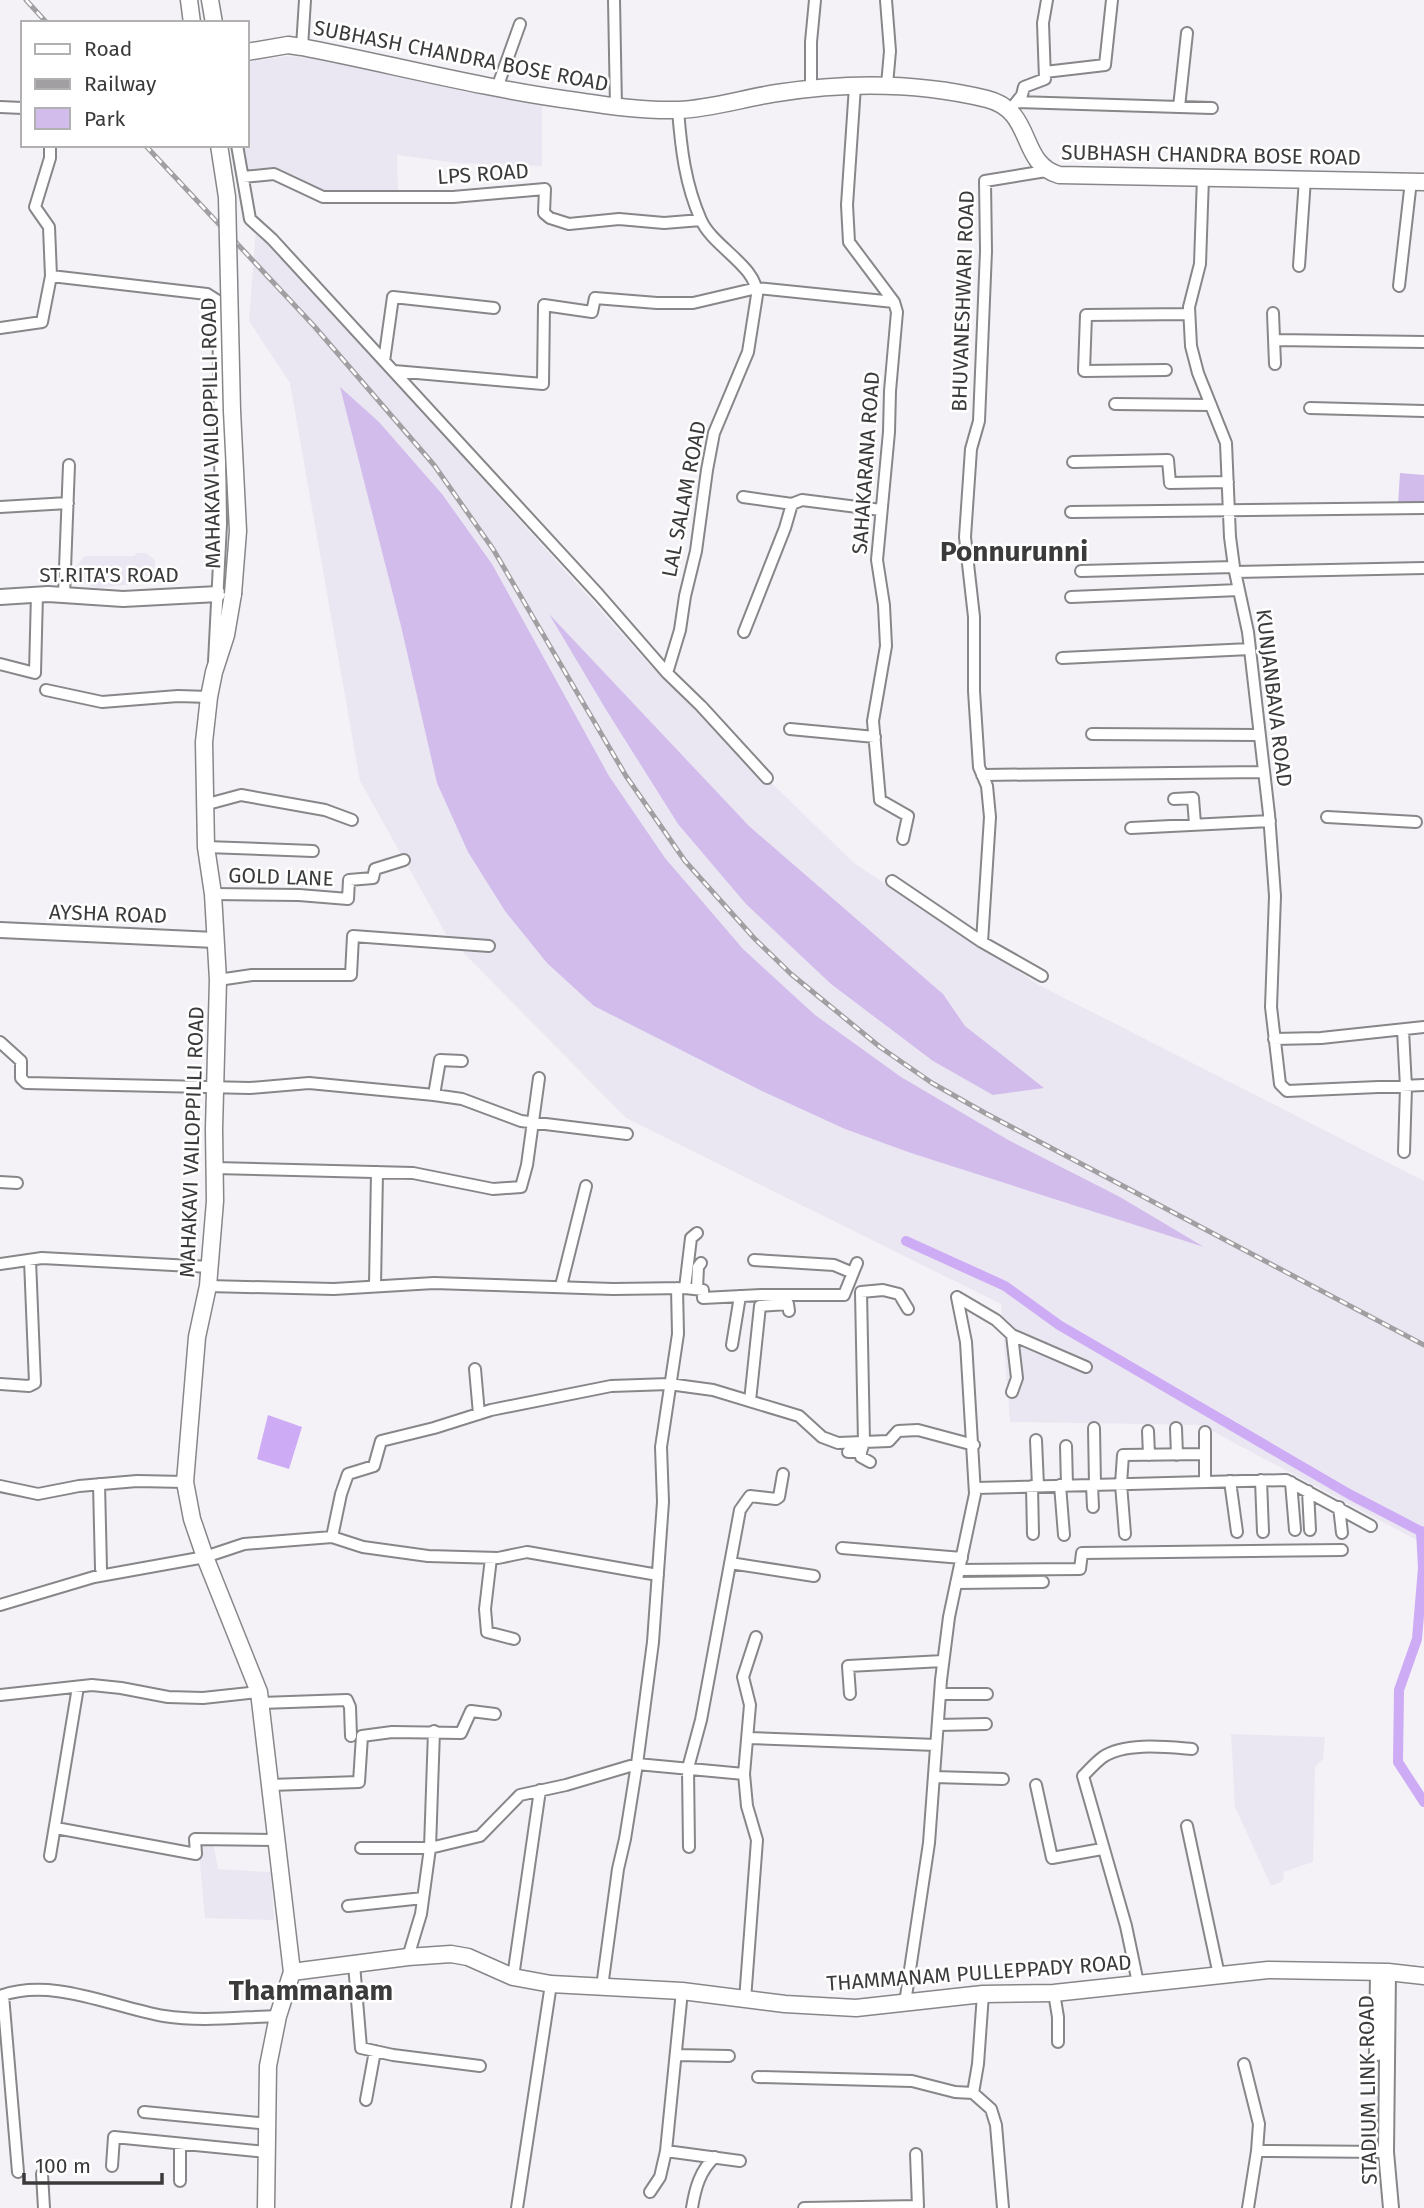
<svg xmlns="http://www.w3.org/2000/svg" width="1424" height="2208" viewBox="0 0 1424 2208" font-family="'Fira Sans',sans-serif">
<style>
.built{fill:#ebe7f2}
.green{fill:#d1bcec}
.water{fill:#cdabf5}
.lines{fill:none;stroke-linecap:round;stroke-linejoin:round}
.canal{stroke:#cdabf5;stroke-width:10}
.minor-casing{stroke:#878689;stroke-width:14}
.tertiary-casing{stroke:#878689;stroke-width:18}
.secondary-casing{stroke:#878689;stroke-width:19}
.minor{stroke:#fff;stroke-width:10}
.tertiary{stroke:#fff;stroke-width:14}
.secondary{stroke:#fff;stroke-width:16}
.rail-casing{stroke:#a19fa2;stroke-width:5}
.rail{stroke:#fff;stroke-width:2.5;stroke-dasharray:8;stroke-linecap:butt}
.secondary-bridge-casing{stroke:#878689;stroke-width:19;stroke-linecap:butt}
.secondary-bridge{stroke:#fff;stroke-width:16}
.labels{text-anchor:middle;dominant-baseline:central;stroke-width:5;stroke-linejoin:round;paint-order:stroke}
.street-label{font-size:21px;fill:#3c3b3c;stroke:#fff}
.district-label{font-size:28px;font-weight:bold;fill:#3c3b3c;stroke:#fff}
</style>
<rect width="100%" height="100%" fill="#f4f2f6"/>
<path class="built" d="M287,56L333,60L462,91L542,104V166L458,163L397,155L398,193L323,194L275,172L245,174L240,145H247V62Z
M256,228L649,664L854,863L1039,985L1424,1181V1544L1201,1425L1010,1422L1001,1304L626,1118L447,936L360,781L290,383L249,321Z
M137,553H146L155,560L154,576H137L134,584L97,588L83,583L72,571L85,556H134Z
M1231,1734L1325,1737L1323,1759L1315,1767L1313,1862L1283,1872L1284,1878L1281,1882L1271,1886L1235,1807Z
M198,1842H213L218,1869L271,1872L274,1920L205,1918Z"/>
<path class="green" d="M340,387L379,422L442,494L492,564L609,776L665,858L743,949L815,1015L901,1077L1010,1141L1120,1197L1204,1247L911,1153L845,1129L762,1091L594,1006L547,963L505,911L468,852L437,783L401,626Z
M1400,473L1424,475V505L1398,504Z
M549,614L749,826L943,994L965,1026L1044,1088L993,1095L933,1061L831,984L746,904L678,824L605,708Z"/>
<path class="water" d="M268,1415L302,1427L289,1469L257,1459Z"/>
<g class="lines">
<path class="canal" d="M906,1241L1005,1286L1059,1325L1349,1494L1424,1533
M1421,1531L1423,1568L1417,1639L1399,1690L1398,1762L1424,1802"/>
<g class="minor-casing">
<path id="minor" d="M614,0L616,107
M886,0L890,51L887,85
M302,47L305,0
M1045,72L1105,65L1112,0
M855,86L847,205L849,242L894,302L897,312L890,391L889,432L877,560L884,605L886,646L873,721L880,800L908,816L903,839
M497,88L520,24
M811,88V42L815,0
M1017,102L1212,108
M1014,105L1022,95L1024,87L1045,79L1043,23L1047,0
M0,107L23,108
M1179,107L1187,33
M50,145V158L35,207L49,227L51,276L207,294L218,301L221,524L214,662
M237,145L250,219L272,239L599,595L667,673L701,706L767,778
M243,177L274,174L323,197H453L545,189L544,213L550,218L569,224L619,219L664,223L701,220
M1203,177L1200,264L1189,307L1191,346L1198,373L1226,443L1230,537L1234,567L1248,632L1269,814L1275,896L1271,1007L1280,1084L1287,1091L1424,1085
M1299,266L1305,179
M1399,286L1411,181
M1273,313L1275,364
M0,328L42,322L51,276
M1274,340L1424,342
M384,361L393,297L494,308
M1166,370L1084,371L1086,315L1189,314
M394,371L543,384L544,305L592,312L595,298L657,303H693L757,288L894,302
M1115,404L1211,405
M1310,408L1424,411
M1073,462L1168,460L1170,483L1228,482
M743,497L792,504L802,500L881,510
M0,507L68,503
M1071,512L1424,508
M1081,571L1234,567
M1235,572L1424,568
M64,595L69,465
M1071,597L1239,590
M744,632L785,528L792,504
M1062,658L1250,649
M0,664L35,673L37,594
M667,673L680,630L685,596L696,551L707,470L714,433L748,352L757,295C757,266 713,247 701,220C685,184 681,148 678,110
M46,690L102,702L178,696L209,697
M790,729L875,737
M1092,734L1259,735
M982,775L1263,772
M1174,799L1193,798L1195,824
M204,805L241,795L325,810L352,820
M1327,817L1416,822
M1131,828L1270,821
M206,847L313,851
M892,881L982,942L1042,976
M213,894L299,895L348,899L349,880L373,878L375,869L404,860
M982,942L990,817L987,786L979,767L974,691V617L965,537L971,449L979,421L986,251L985,181L1046,171
M218,980L252,975H351L353,936L489,946
M1403,1030L1406,1087L1404,1152
M1274,1039L1321,1038L1424,1027
M0,1042L21,1061V1078L26,1083L250,1088L309,1083L434,1095L440,1060L462,1061
M434,1095L462,1099L521,1121L627,1134
M215,1168L413,1173L493,1189L521,1187L527,1165L539,1078
M0,1182L17,1183
M754,1260L834,1265L853,1273
M0,1264L42,1258L210,1267
M208,1286L334,1289L434,1283L613,1289L685,1288L691,1238L697,1233
M375,1286L377,1172
M561,1286L586,1186
M685,1288L703,1290V1298L761,1295H844L857,1263
M697,1289L698,1267L701,1263
M957,1297L996,1320L1012,1335L1086,1367
M1012,1335L1017,1378L1012,1392
M732,1345L740,1296
M475,1369L479,1414
M0,1384L29,1386L35,1383L30,1260
M750,1401L760,1306L788,1304L789,1311
M1094,1428L1095,1485
M1176,1428L1177,1455
M1148,1431L1149,1455
M1036,1440L1038,1486
M1066,1446L1067,1485
M848,1452H861L864,1442L861,1292L883,1290L899,1294L908,1309
M861,1452V1457L870,1462
M1205,1454V1432
M1261,1480L1263,1532
M1230,1481L1237,1532
M1291,1482L1295,1530
M99,1484L101,1569
M1060,1485L1064,1535
M1092,1485L1093,1507
M0,1486L38,1494L79,1486L137,1481L185,1482
M1032,1486L1033,1534
M975,1488L1286,1480L1371,1526
M1308,1491L1310,1530
M1339,1507L1342,1533
M1125,1534L1121,1484L1123,1455L1205,1454V1482
M332,1537L363,1547L428,1556L498,1558L527,1552L658,1575
M842,1548L962,1558
M491,1558L485,1609L487,1632L514,1639
M730,1563L814,1576
M959,1570L1080,1569L1082,1553L1342,1550
M956,1583L1043,1582
M0,1605L94,1577L205,1557L244,1544L332,1537L341,1494L348,1474L374,1466L381,1441L434,1428L491,1410L611,1386L669,1384L713,1390L799,1416L822,1437L838,1443L889,1441L898,1431L918,1430L974,1445
M850,1694L848,1666L943,1661
M940,1694H987
M0,1695L92,1685L121,1688L168,1697L203,1698L259,1692
M261,1703L347,1700L350,1707L351,1736
M938,1725L986,1724
M434,1731L430,1848L480,1836L520,1795L566,1785L637,1764L744,1774L747,1806L757,1840L745,2000
M748,1738L936,1745
M744,1774L750,1705L743,1677L756,1637
M934,1777L1003,1779
M270,1785L359,1782L362,1736L392,1732L461,1733L471,1711L495,1714
M1036,1785L1052,1858L1102,1849
M1187,1826L1219,1975
M56,1828L196,1854L195,1839L275,1840
M689,1847L688,1768L701,1720L740,1510L750,1496L776,1499L779,1497L783,1474
M361,1848H430L421,1914L408,1957
M50,1856L78,1687
M348,1906L423,1898
M354,1964L361,2048L393,2055L480,2066
M513,1977L540,1790
M1138,1983L1126,1926L1083,1776C1089,1770 1096,1762 1103,1757C1125,1742 1167,1747 1192,1749
M602,1987L618,1869L625,1839L637,1764L653,1642L663,1502L661,1447L678,1334L677,1288
M1054,1993L1058,2017V2042
M983,1994L978,2064L973,2093L991,2109L996,2125L1003,2208
M3,1995L18,2172
M0,1996C53,1977 112,2007 164,2016C201,2022 240,2017 278,2016
M905,2003L929,1843L941,1680L949,1617L975,1494L966,1342L957,1297
M676,2055L729,2056
M1244,2064L1259,2124L1257,2151
M758,2077L912,2081L955,2092L973,2093
M366,2100L375,2051
M144,2112L269,2124
M666,2151L740,2161
M112,2166L114,2137L266,2152
M42,2174L44,2208
M180,2181V2144
M650,2192L660,2177L666,2151L682,1991
M517,2208L551,1984
M692,2208C695,2189 700,2170 715,2157
M804,2208L918,2206L916,2154
M1248,2208L1257,2151L1386,2152"/>
</g>
<g class="tertiary-casing">
<path id="tertiary" d="M0,597L48,594L123,599L218,594
M0,930L215,940
M1388,1972L1386,2152L1391,2208
M1377,2053L1378,1972"/>
</g>
<g class="secondary-casing">
<path id="secondary" d="M189,0L192,23
M210,0L214,23
M247,52L288,45L302,47C394,65 485,89 577,101C610,106 644,111 678,110C711,109 744,98 777,93C848,82 917,82 987,99C1035,111 1018,163 1059,175L1424,182
M233,594L226,635L214,672L209,697L204,742L206,847L213,894L218,980L214,1129L215,1201L208,1286L197,1337L185,1482L192,1519L205,1557L259,1692L292,1972L278,2016L268,2066L266,2208
M292,1972L408,1957L451,1954L468,1957L513,1977L551,1984L682,1991L785,2004L856,2008L983,1994L1054,1993L1268,1970L1388,1972L1424,1976"/>
</g>
<use href="#minor" class="minor"/>
<use href="#tertiary" class="tertiary"/>
<use href="#secondary" class="secondary"/>
<g class="rail-casing">
<path id="rail" d="M26,0L47,23
M145,145L314,326L434,465L493,549L626,776L685,861L754,938L791,974L880,1047L932,1083L985,1113L1424,1345"/>
</g>
<use href="#rail" class="rail"/>
<g class="secondary-bridge-casing">
<path id="secondary-bridge" d="M219,145L227,197L232,411L238,531L233,594"/>
</g>
<use href="#secondary-bridge" class="secondary-bridge"/>
</g>
<g class="labels">
<g class="street-label">
<text transform="translate(461 56) rotate(11)">SUBHASH CHANDRA BOSE ROAD</text>
<text transform="translate(1211 155) rotate(1)">SUBHASH CHANDRA BOSE ROAD</text>
<text transform="translate(483 174) rotate(-4)">LPS ROAD</text>
<text transform="translate(963 301) rotate(-88)">BHUVANESHWARI ROAD</text>
<text transform="translate(211 433) rotate(-91)">MAHAKAVI VAILOPPILLI ROAD</text>
<text transform="translate(866 463) rotate(-86)">SAHAKARANA ROAD</text>
<text transform="translate(684 499) rotate(-79)">LAL SALAM ROAD</text>
<text x="109" y="575">ST.RITA'S ROAD</text>
<text transform="translate(1274 698) rotate(83)">KUNJANBAVA ROAD</text>
<text transform="translate(281 877) rotate(2)">GOLD LANE</text>
<text transform="translate(108 914) rotate(2)">AYSHA ROAD</text>
<text transform="translate(192 1142) rotate(-88)">MAHAKAVI VAILOPPILLI ROAD</text>
<text transform="translate(979 1973) rotate(-4)">THAMMANAM PULLEPPADY ROAD</text>
<text transform="translate(1368 2090) rotate(-91)">STADIUM LINK ROAD</text>
</g>
<g class="district-label">
<text x="1014" y="551">Ponnurunni</text>
<text x="311" y="1990">Thammanam</text>
</g>
</g>
<rect x="21" y="21" width="228" height="126" fill="#ffffff" stroke="#b1b1b1" stroke-width="2"/>
<rect x="35" y="44" width="35" height="10" fill="#ffffff" stroke="#b1b1b1" stroke-width="2"/>
<text x="84" y="56" font-size="21" fill="#3c3b3c">Road</text>
<rect x="35" y="79" width="35" height="10" fill="#a19fa2" stroke="#b1b1b1" stroke-width="2"/>
<text x="84" y="91" font-size="21" fill="#3c3b3c">Railway</text>
<rect x="35" y="108" width="35" height="21" fill="#d1bcec" stroke="#b1b1b1" stroke-width="2"/>
<text x="84" y="126" font-size="21" fill="#3c3b3c">Park</text>
<path d="M24 2173v10h138v-10" fill="none" stroke="#3c3b3c" stroke-width="3.5"/>
<text x="35" y="2173" font-size="21" fill="#3c3b3c" stroke="#ffffff" stroke-width="5" paint-order="stroke">100 m</text>
</svg>
